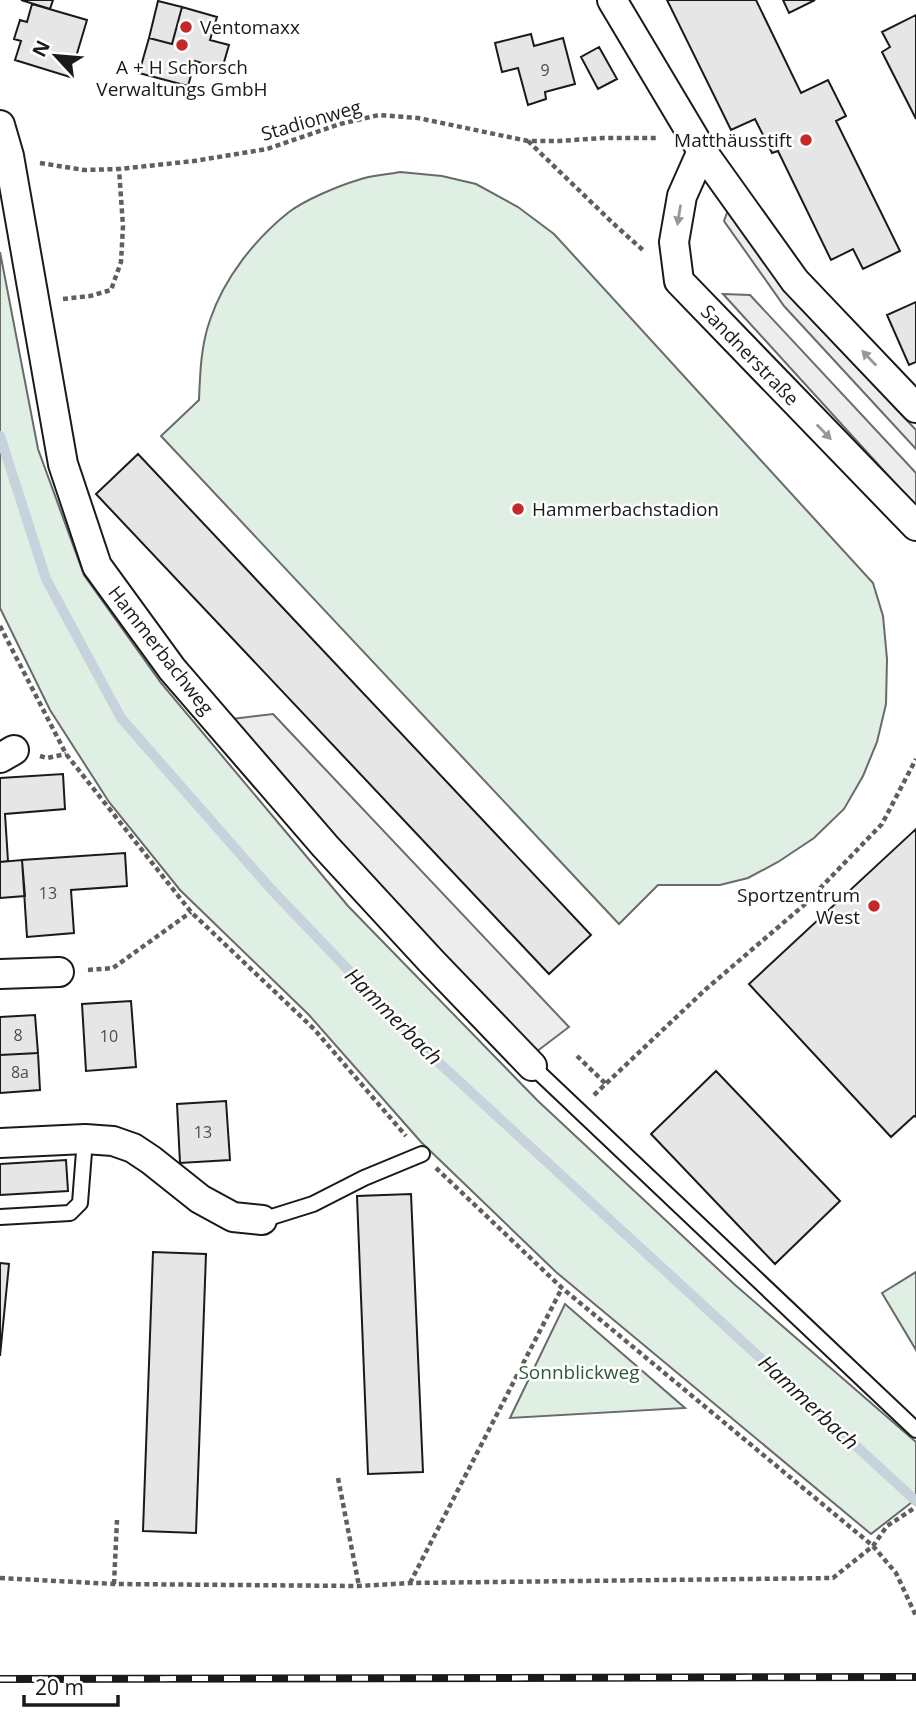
<svg xmlns="http://www.w3.org/2000/svg" width="916" height="1730" viewBox="0 0 916 1730" font-family="'Open Sans',sans-serif">
<style>
.green{fill:#e0efe3;stroke:#6a6a6a;stroke-width:2}
.parking{fill:#ededed;stroke:#6a6a6a;stroke-width:2}
.lines{fill:none;stroke-linecap:round;stroke-linejoin:round}
.stream{stroke:#c6d2dc;stroke-width:10}
.building{fill:#e6e6e6;stroke:#1a1a1a;stroke-width:2}
.lane-casing{stroke:#1a1a1a;stroke-width:18}
.street-casing{stroke:#1a1a1a;stroke-width:32}
.path{stroke:#5f5f5f;stroke-width:4.5;stroke-dasharray:5 3.5;stroke-linecap:butt}
.lane{stroke:#fff;stroke-width:14}
.street{stroke:#fff;stroke-width:28}
.rail-casing{stroke:#1a1a1a;stroke-width:8}
.rail{stroke:#fff;stroke-width:5;stroke-dasharray:16;stroke-linecap:butt}
.oneway{fill:#989898}
.poi-dot{fill:#c62828;stroke:#fff;stroke-width:2.5}
.labels{text-anchor:middle;dominant-baseline:central;stroke-width:5;stroke-linejoin:round;paint-order:stroke}
.number-label{font-size:16px;fill:#4d4d4d}
.poi-label{font-size:19px;fill:#1a1a1a;stroke:#fff;text-anchor:start}
.street-label{font-size:19px;fill:#1a1a1a;stroke:#fff}
.park-label{font-size:19px;fill:#2b5a34;stroke:#fff}
.water-label{font-size:21px;font-style:italic;fill:#1a1a1a;stroke:#fff}
</style>
<rect width="100%" height="100%" fill="#fff"/>
<path class="green" d="M400,172L442,176L476,184L518,207L554,234L873,583L883,616L887,659L886,704L877,742L863,776L844,809L814,838L778,862L748,878L720,885H658L619,924L161,436L199,400C200,373 201,345 210,320C224,278 255,239 289,212C305,200 338,186 358,180C371,175 386,175 400,172Z
M0,252L38,449L84,575L161,683L348,906L538,1101L734,1284L916,1442V1499L871,1534L556,1272L421,1142L309,1015L180,890L109,802L50,710L0,608Z
M916,1272V1350L882,1293Z
M565,1304L685,1408L510,1418Z"/>
<path class="parking" d="M728,210L793,300L916,430V449L784,306L724,221Z
M723,294L750,295L916,473V506Z
M273,714L569,1027L536,1052L224,720Z"/>
<g class="lines">
<path class="stream" d="M0,436L46,579L121,718L270,888L424,1049L916,1501"/>
</g>
<path class="building" d="M21,0H53L50,9Z
M667,0H756L801,93L828,80L846,116L836,121L900,251L863,269L853,249L831,260L778,151L772,153L755,119L731,130Z
M783,0H815L789,13Z
M158,1L182,7L172,44L149,38Z
M32,4L87,20L70,77L15,60L21,41L14,39L20,20L27,22Z
M182,7L217,17L210,40L229,45L222,69L195,61L188,86L139,73L149,38L172,44Z
M916,15V119L882,52L890,47L882,32Z
M531,34L534,46L563,38L575,84L545,92L546,99L528,105L518,68L502,72L495,43Z
M599,47L617,79L598,89L581,57Z
M916,302V362L909,365L887,315Z
M138,454L591,935L549,974L96,494Z
M63,774L65,809L5,814L8,861L0,862V778Z
M916,829V1117L914,1116L891,1137L749,984Z
M125,853L127,886L71,890L74,933L27,937L22,860Z
M22,860L25,896L0,898V862Z
M131,1001L136,1067L86,1071L82,1004Z
M35,1015L38,1053L0,1055V1017Z
M38,1053L40,1090L0,1093V1055Z
M716,1071L840,1201L775,1264L651,1134Z
M226,1101L230,1160L180,1163L177,1104Z
M66,1160L68,1191L0,1195V1164Z
M411,1194L423,1472L368,1474L357,1196Z
M153,1252L206,1254L196,1533L143,1531Z
M0,1263L9,1264L0,1356Z"/>
<g class="lines">
<g class="lane-casing">
<path id="lane" d="M532,1066L916,1430
M0,1217L70,1213L80,1203L85,1139
M262,1220L313,1204L364,1178L422,1154"/>
</g>
<g class="street-casing">
<path id="street" d="M612,0L702,151L795,281L916,408
M0,125L9,156L63,464L97,566L172,669L325,846L432,962L532,1066
M702,151L682,196L674,242L679,281L916,526
M0,758L14,750
M0,974L59,972
M0,1143L85,1139L113,1141L133,1148L151,1160L200,1199L233,1217L262,1220"/>
</g>
<path class="path" d="M528,141L617,227L644,251
M40,163L84,170L119,169L194,161L267,149L340,124L379,115L418,118L528,141H559L603,138H659
M63,299L90,296L111,290L121,262L123,226L119,169
M0,626L66,754L191,912L314,1029L406,1136
M40,756L47,758L66,754
M88,970L113,968L191,912
M577,1056L606,1084
M594,1095L706,989L804,905L882,824L916,759
M436,1168L562,1288L873,1546L896,1573L916,1616
M338,1478L359,1586
M0,1578L114,1584L359,1586L410,1583L833,1578L873,1546L887,1526L916,1507
M410,1583L562,1288
M114,1584L117,1520"/>
<use href="#lane" class="lane"/>
<use href="#street" class="street"/>
<g class="rail-casing">
<path id="rail" d="M0,1679L916,1677"/>
</g>
<use href="#rail" class="rail"/>
</g>
<defs><path id="oneway-solid" d="M-6-.8H1V-3.2L6.5 0L1 3.2V.8H-6Z" transform="scale(1.75)"/></defs>
<g class="oneway">
<use href="#oneway-solid" transform="translate(679 215) rotate(99)"/>
<use href="#oneway-solid" transform="translate(869 358) rotate(-134)"/>
<use href="#oneway-solid" transform="translate(824 432) rotate(46)"/>
</g>
<g class="poi-dot">
<circle cx="186" cy="27" r="7"/>
<circle cx="182" cy="45" r="7"/>
<circle cx="806" cy="140" r="7"/>
<circle cx="518" cy="509" r="7"/>
<circle cx="874" cy="906" r="7"/>
</g>
<g class="labels">
<g class="number-label">
<text x="545" y="70">9</text>
<text x="48" y="893">13</text>
<text x="18" y="1035">8</text>
<text x="109" y="1036">10</text>
<text x="20" y="1072">8a</text>
<text x="203" y="1132">13</text>
</g>
<g class="poi-label">
<text x="200" y="27">Ventomaxx</text>
<text x="182" y="67" text-anchor="middle">A + H Schorsch<tspan x="182" dy="22">Verwaltungs GmbH</tspan></text>
<text x="792" y="140" text-anchor="end">Matthäusstift</text>
<text x="532" y="509">Hammerbachstadion</text>
<text x="860" y="895" text-anchor="end">Sportzentrum<tspan x="860" dy="22">West</tspan></text>
</g>
<g class="street-label">
<text transform="translate(311 120) rotate(-16)">Stadionweg</text>
<text transform="translate(750 355) rotate(46)">Sandnerstraße</text>
<text transform="translate(161 650) rotate(52)">Hammerbachweg</text>
</g>
<g class="park-label">
<text x="579" y="1372">Sonnblickweg</text>
</g>
<g class="water-label">
<text transform="translate(394 1016) rotate(45)">Hammerbach</text>
<text transform="translate(809 1402) rotate(43)">Hammerbach</text>
</g>
</g>
<g transform="translate(56 56) rotate(296)" stroke="#ffffff" stroke-width="5" paint-order="stroke">
<path d="M0-5L12 26L0 18L-12 26Z" fill="#1a1a1a"/>
<text y="-10" font-size="19" font-weight="bold" text-anchor="middle" fill="#1a1a1a">N</text>
</g>
<path d="M24 1695v10h94v-10" fill="none" stroke="#1a1a1a" stroke-width="3.5"/>
<text x="35" y="1695" font-size="21" fill="#1a1a1a" stroke="#ffffff" stroke-width="5" paint-order="stroke">20 m</text>
</svg>
